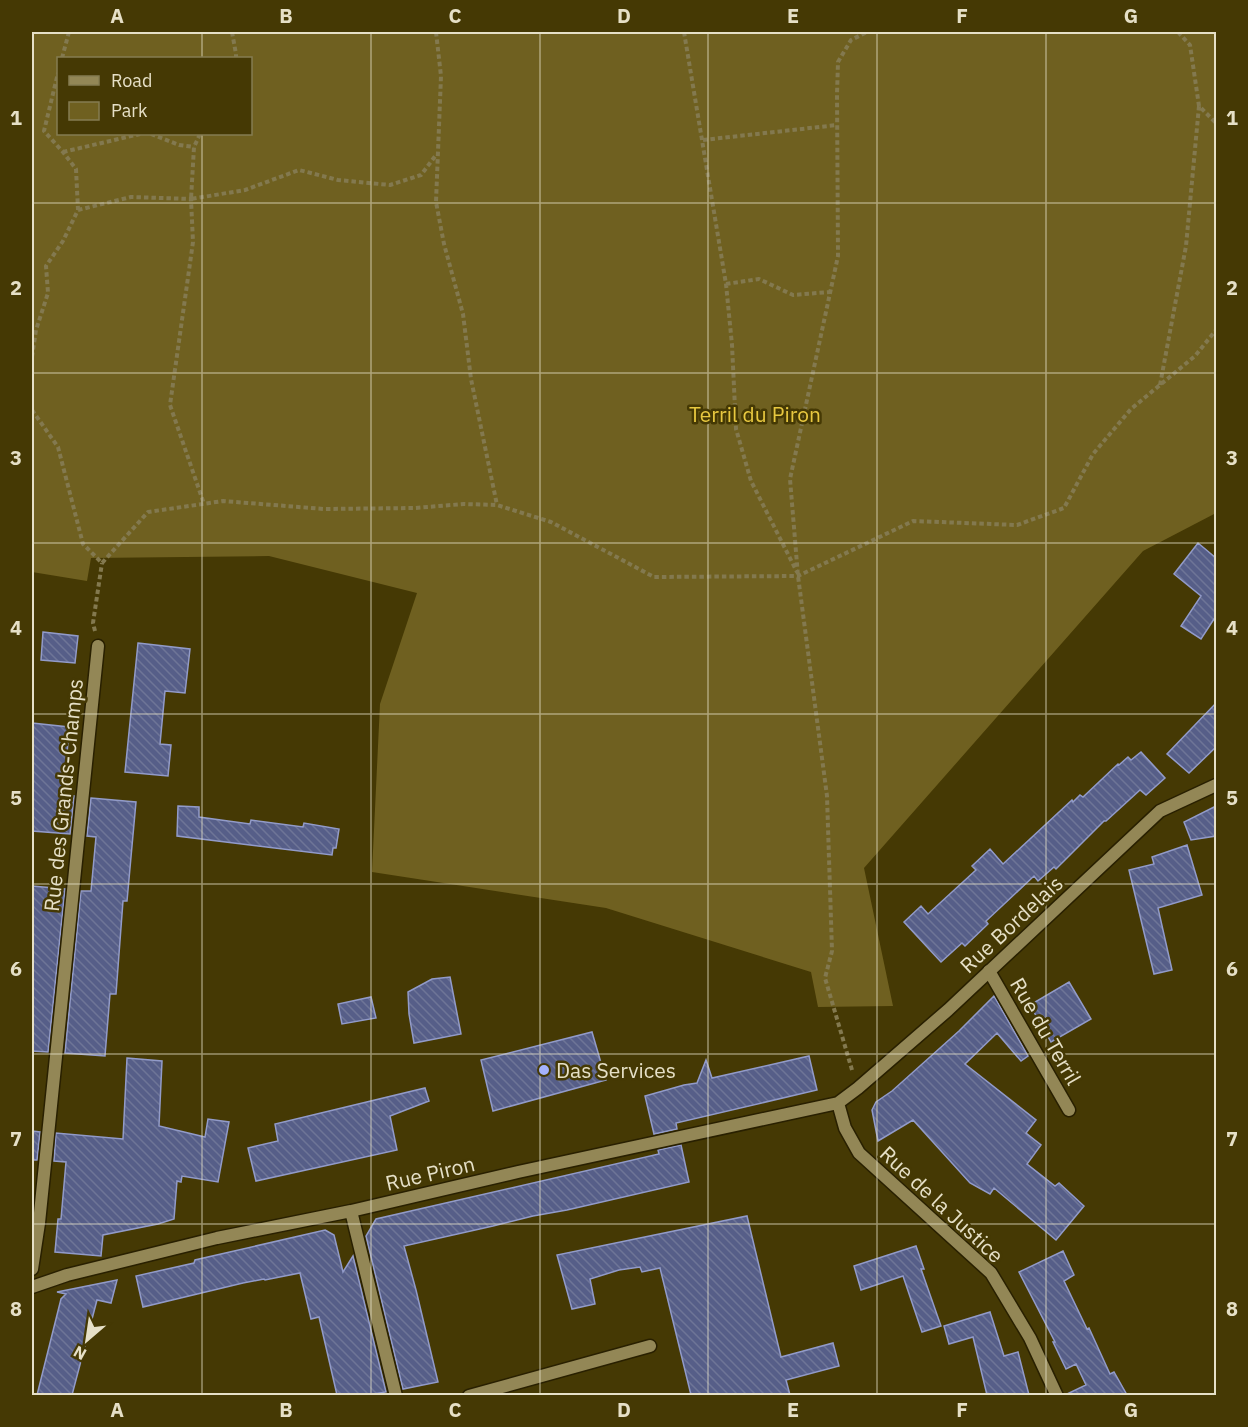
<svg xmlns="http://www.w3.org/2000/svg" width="1248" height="1427" viewBox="0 0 1248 1427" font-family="'IBM Plex Sans',sans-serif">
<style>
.park{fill:#6f6020;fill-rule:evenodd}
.building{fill:url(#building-back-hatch);stroke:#929bc9;stroke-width:1.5}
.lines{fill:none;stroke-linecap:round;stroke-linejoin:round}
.service-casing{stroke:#292000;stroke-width:15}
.minor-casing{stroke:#292000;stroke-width:15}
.path{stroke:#83794f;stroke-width:4;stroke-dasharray:4.5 3;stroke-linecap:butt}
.service{stroke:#938756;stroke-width:12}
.minor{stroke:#938756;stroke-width:12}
.grid{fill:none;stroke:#e6e0c7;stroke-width:1.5;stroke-opacity:0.55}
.poi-dot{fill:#a4b2fc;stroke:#453904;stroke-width:2}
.labels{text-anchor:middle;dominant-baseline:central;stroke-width:5;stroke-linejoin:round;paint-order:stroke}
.park-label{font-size:21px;fill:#e8c840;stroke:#453904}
.street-label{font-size:21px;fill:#e6e0c7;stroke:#453904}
.poi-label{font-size:21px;fill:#e6e0c7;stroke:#453904;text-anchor:start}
.neatline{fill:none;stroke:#e6e0c7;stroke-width:2}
.grid-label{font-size:20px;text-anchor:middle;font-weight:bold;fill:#e6e0c7}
</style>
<defs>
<pattern id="building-back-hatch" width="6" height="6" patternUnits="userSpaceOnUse" patternTransform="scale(1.5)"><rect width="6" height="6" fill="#565e88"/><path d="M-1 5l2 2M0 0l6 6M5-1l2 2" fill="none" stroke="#6e7597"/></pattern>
</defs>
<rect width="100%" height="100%" fill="#453904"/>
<path class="park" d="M32,32H1216V513L1143,551L864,868L893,1006L818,1007L811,972L606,908L372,872L380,704L417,593L269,556L91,558L87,581L32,572ZM58,58H250V134H58Z"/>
<path class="building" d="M1198,543L1216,558V616L1201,639L1181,626L1201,596L1174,574Z
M43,632L78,636L75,663L41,660Z
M138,643L190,649L185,693L165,691L160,744L171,745L168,776L125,772Z
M1216,703V747L1189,773L1167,754Z
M32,723L69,727L64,795L74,796L70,834L32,831Z
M1141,752L1165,778L1146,795L1140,790L1106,821H1104L1056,869L1054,867L1038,881L1034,876L986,921L988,924L965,946L962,943L941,962L904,922L921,906L928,914L976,870L972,866L990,849L1003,864L1072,800L1073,802L1080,795L1083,797L1118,764L1119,765L1128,757L1131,760Z
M91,798L136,802L127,901H123L116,994H110L105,1056L65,1053L81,891H91L96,837L87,836Z
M178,806L199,807V817L250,824L251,820L303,827L304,823L339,829L336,848H333L332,855L177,836Z
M1216,806V836L1191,840L1184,822Z
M1187,845L1202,895L1158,908L1172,970L1154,974L1129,870L1154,864L1152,857Z
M32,886L65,889L48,1052L32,1051Z
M450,977L461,1034L414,1043L409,1014L408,992L432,979Z
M1069,982L1091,1019L1051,1042L1030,1005Z
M994,996L1028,1056L1021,1061L997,1033L965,1064L1036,1120L1026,1133L1041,1145L1027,1164L1055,1186L1059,1183L1084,1206L1056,1240L994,1188L990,1194L970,1183L913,1120L878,1141L872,1110L876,1102L892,1091L959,1031Z
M371,997L376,1018L342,1024L338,1004Z
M592,1032L606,1080L493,1111L481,1060Z
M809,1056L817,1090L676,1123L677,1129L654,1134L645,1096L684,1085L697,1083L706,1060L712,1078Z
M127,1058L162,1061L159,1126L205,1137L208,1119L229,1122L218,1182L182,1176L181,1182L177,1181L174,1219L158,1224L103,1235L101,1256L55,1252L58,1219H61L66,1162L54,1161L56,1133L123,1139Z
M425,1088L429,1101L390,1116L397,1150L256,1181L248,1148L278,1141L275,1124Z
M32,1131L40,1132L37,1160H32Z
M681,1145L689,1182L567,1210L533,1216L493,1226L404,1246L416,1290L438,1382L403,1389L366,1236L376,1219L659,1154L658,1150Z
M747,1216L781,1357L833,1343L839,1366L786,1380L790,1395H691L660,1268L642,1272L640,1267L619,1270L590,1279L595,1304L572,1309L557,1255Z
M325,1230L334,1235L343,1272L353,1256L386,1392L367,1395H337L319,1317L311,1319L300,1273L265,1280L264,1279L243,1283L143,1307L136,1276L194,1263L195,1260Z
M916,1246L924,1269H921L941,1326L922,1332L903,1276L861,1290L854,1266Z
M1063,1251L1074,1275L1064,1281L1087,1329L1089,1328L1110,1374L1114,1372L1127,1395H1065L1086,1385L1076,1364L1066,1369L1053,1342H1055L1019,1272Z
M117,1280L111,1303L97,1300L72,1395H37L61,1299L66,1294L57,1292Z
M990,1312L1004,1356L1018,1352L1029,1395H987L973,1337L949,1344L944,1326Z"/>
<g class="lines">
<g class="service-casing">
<path id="service" d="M989,971L1069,1110
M469,1396L650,1346"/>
</g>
<g class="minor-casing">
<path id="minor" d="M838,1103L845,1128L859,1153L991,1273L1030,1338L1057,1396
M351,1211L396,1396
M32,1269L39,1223L98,646
M32,1287L67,1275L217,1238L351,1211L518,1172L838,1103L858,1088L948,1010L1160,811L1216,785"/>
</g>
<path class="path" d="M232,32L236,54V58
M436,32L441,76L436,202L444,244L463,314L471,379L497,505
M684,32L726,284L732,345L736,429L751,481L797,572
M1178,32L1190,45L1199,106L1216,123
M62,58L69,32
M151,134L179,145L194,147
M200,134L194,147L191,199L245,190L299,170L338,180L390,185L421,175L436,155
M703,140L837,125
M63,152L140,134
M78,210L131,197L191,199L193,242L170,405L204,504
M726,284L759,279L793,295L830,292
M32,357L36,330L48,293L46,266L63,241L78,210L76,169L63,152L44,131L58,73
M1160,385L1186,246L1199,106
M32,410L58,447L83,544L102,563L148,512L223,501L324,509L415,508L464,504L497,505L551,522L654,577L798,576L913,521L1017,525L1064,508L1093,454L1131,409L1195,356L1216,330
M95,631L93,623L102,563
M852,1070L825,978L832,951L827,796L798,576L790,479L838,256L837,94L838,62L851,40L867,32"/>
<use href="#service" class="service"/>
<use href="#minor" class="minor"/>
</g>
<path class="grid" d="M202,32V58M371,32V1396M540,32V1396M708,32V1396M877,32V1396M1046,32V1396M202,134V1396M32,203H1216M32,373H1216M32,543H1216M32,714H1216M32,884H1216M32,1054H1216M32,1224H1216"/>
<circle class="poi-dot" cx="544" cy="1070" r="6"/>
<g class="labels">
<g class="park-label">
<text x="755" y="414">Terril du Piron</text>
</g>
<g class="street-label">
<text transform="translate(63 795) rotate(-84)">Rue des Grands-Champs</text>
<text transform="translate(1011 924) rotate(-43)">Rue Bordelais</text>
<text transform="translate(1046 1031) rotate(60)">Rue du Terril</text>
<text transform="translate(430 1173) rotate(-13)">Rue Piron</text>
<text transform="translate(942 1204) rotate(43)">Rue de la Justice</text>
</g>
<g class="poi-label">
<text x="556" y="1070">Das Services</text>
</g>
</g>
<rect width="1248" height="1427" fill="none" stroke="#453904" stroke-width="66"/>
<rect x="57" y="57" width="195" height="78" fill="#453904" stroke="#857c52" stroke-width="1.5"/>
<rect x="69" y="76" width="30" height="9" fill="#938756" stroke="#857c52" stroke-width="1.5"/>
<text x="111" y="87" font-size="18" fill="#e6e0c7">Road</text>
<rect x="69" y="102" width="30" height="18" fill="#6f6020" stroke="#857c52" stroke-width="1.5"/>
<text x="111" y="117" font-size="18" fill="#e6e0c7">Park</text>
<g transform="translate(87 1340) rotate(209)" stroke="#453904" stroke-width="4.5" paint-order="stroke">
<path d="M0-4.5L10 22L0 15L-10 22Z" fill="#e6e0c7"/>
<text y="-9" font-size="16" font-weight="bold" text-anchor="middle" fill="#e6e0c7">N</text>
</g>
<rect x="33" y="33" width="1182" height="1361" class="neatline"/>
<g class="grid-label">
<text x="117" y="23">A</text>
<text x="286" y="23">B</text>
<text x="455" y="23">C</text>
<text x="624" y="23">D</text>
<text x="793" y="23">E</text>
<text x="962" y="23">F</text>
<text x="1131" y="23">G</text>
<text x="16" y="125">1</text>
<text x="1232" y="125">1</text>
<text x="16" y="295">2</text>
<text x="1232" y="295">2</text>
<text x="16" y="465">3</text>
<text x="1232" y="465">3</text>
<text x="16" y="635">4</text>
<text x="1232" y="635">4</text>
<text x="16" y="805">5</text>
<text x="1232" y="805">5</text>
<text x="16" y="976">6</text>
<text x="1232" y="976">6</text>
<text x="16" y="1146">7</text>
<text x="1232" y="1146">7</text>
<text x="16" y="1316">8</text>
<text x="1232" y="1316">8</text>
<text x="117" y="1417">A</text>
<text x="286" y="1417">B</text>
<text x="455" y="1417">C</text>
<text x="624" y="1417">D</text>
<text x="793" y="1417">E</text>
<text x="962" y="1417">F</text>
<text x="1131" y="1417">G</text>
</g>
</svg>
